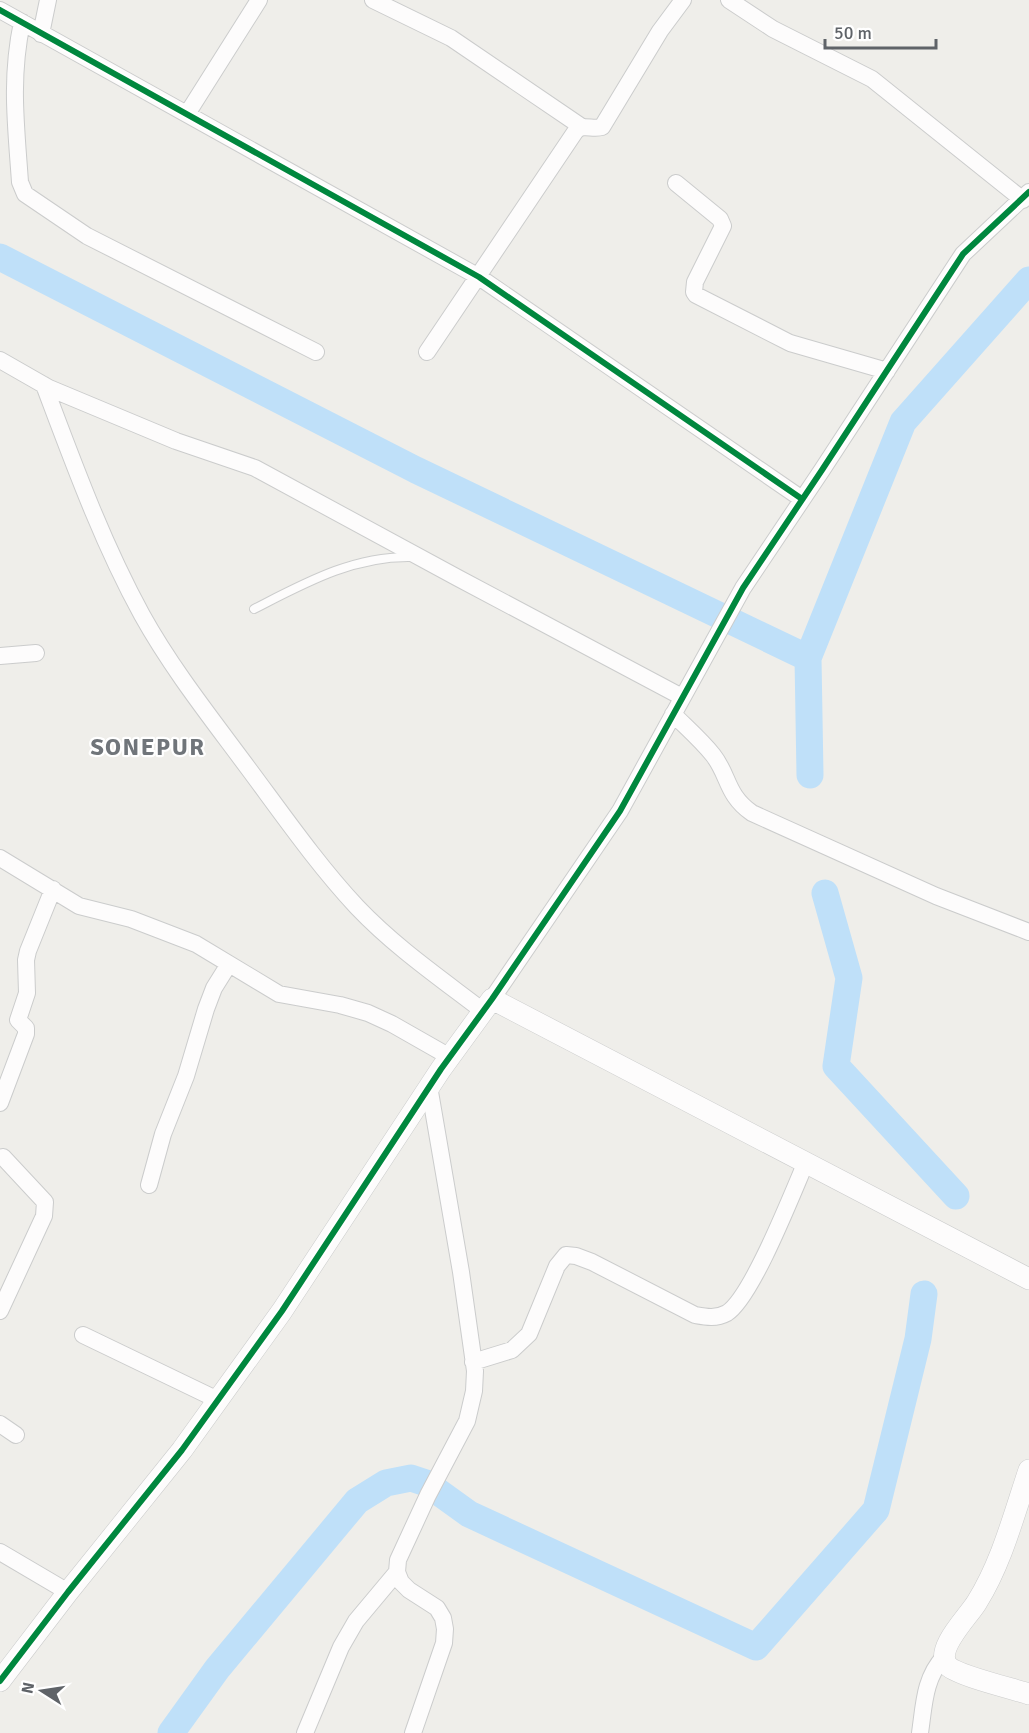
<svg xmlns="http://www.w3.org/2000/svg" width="1029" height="1733" viewBox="0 0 1029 1733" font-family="Signika,sans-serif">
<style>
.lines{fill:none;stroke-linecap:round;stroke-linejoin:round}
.river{stroke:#bfe0f9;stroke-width:27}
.service-casing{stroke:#cbcccc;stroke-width:10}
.minor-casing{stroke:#cbcccc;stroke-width:18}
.tertiary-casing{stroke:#cbcccc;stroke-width:22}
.service{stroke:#fdfcfc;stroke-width:8}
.minor{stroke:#fdfcfc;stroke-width:16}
.tertiary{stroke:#fdfcfc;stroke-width:21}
.cycleway-casing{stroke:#fff;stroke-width:10}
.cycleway{stroke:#00873e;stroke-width:6}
.labels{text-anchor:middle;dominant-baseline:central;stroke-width:4.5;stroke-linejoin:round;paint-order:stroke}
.district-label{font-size:24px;font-weight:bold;letter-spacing:1.5px;fill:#70757a;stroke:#fff}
</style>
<rect width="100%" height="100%" fill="#efeeea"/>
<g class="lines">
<path class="river" d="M0,257L416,470L808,658
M810,775L808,658L903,422L1029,280
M825,893L849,978L836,1066L956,1196
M171,1733L217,1669L357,1501L386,1483L411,1478L426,1483L469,1514L756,1647L876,1510L918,1339L924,1294"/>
<g class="service-casing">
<path id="service" d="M254,609C305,583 353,556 411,557"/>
</g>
<g class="minor-casing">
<path id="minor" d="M373,0L451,38L582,127
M729,0L773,29L872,79L1023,200
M0,10L479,277L802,499
M22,22C10,79 16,125 20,182L25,194L87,236L316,352
M41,34L48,0
M187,114L259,0
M676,183L720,219L723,226L695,282L694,292L696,295L790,343L887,371
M427,352L575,132C582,123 592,130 602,127L660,31L683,0
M0,360L49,388L176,441L255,468L458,578L682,697
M44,385C73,462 102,542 142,615C172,669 211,718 248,768C283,815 317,864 357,907C395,947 440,978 483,1011
M0,656L36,653
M673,714C686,727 701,740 713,755C729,775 726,795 752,813L936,896L1029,932
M0,858L79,906L131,919L196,944L279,994L340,1005L368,1013L392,1024L450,1057
M492,999L620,811L743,588L822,470L963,254L1029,192
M0,1103L26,1034V1028L18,1020L27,993L26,960L28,951L53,889
M149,1185L163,1134L186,1076L206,1009L214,988L229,964
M0,1311L44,1216L45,1202L3,1157
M83,1335L218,1400
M473,1362L512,1350L529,1334L557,1266L566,1255L576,1256L592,1262L695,1315C706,1317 716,1319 727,1313C752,1297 792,1194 806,1162
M0,1424L16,1435
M0,1552L68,1592
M305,1733L341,1647L356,1621L397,1572
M413,1733L444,1643L445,1629L443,1618L437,1608L409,1590L401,1582L397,1572L398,1560L428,1495L467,1421L474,1391L475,1371L461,1272L429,1086
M920,1733C924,1706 924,1678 944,1657"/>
</g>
<g class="tertiary-casing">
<path id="tertiary" d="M1029,1470C1014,1514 1002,1562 977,1602C969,1616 935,1648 947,1665C955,1675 1014,1689 1029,1694
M0,1681L68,1592L182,1450L282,1311L441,1069L492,999L1029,1279"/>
</g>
<use href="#service" class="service"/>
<use href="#minor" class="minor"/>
<use href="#tertiary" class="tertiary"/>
<g class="cycleway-casing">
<path id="cycleway" d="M0,10L479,277L802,499
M0,1681L68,1592L182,1450L282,1311L441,1069L492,999L620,811L743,588L822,470L963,254L1029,192"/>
</g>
<use href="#cycleway" class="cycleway"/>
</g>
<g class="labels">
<g class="district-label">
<text x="148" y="747">SONEPUR</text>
</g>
</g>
<g transform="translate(42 1691) rotate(282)" stroke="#ffffff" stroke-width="4.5" paint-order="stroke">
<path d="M0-4.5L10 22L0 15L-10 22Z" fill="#5f6368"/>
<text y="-9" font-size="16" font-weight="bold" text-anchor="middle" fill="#5f6368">N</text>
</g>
<path d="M825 39v9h111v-9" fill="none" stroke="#5f6368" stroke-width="3"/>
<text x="834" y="39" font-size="18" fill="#5f6368" stroke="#ffffff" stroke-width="4.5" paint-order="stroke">50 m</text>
</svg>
